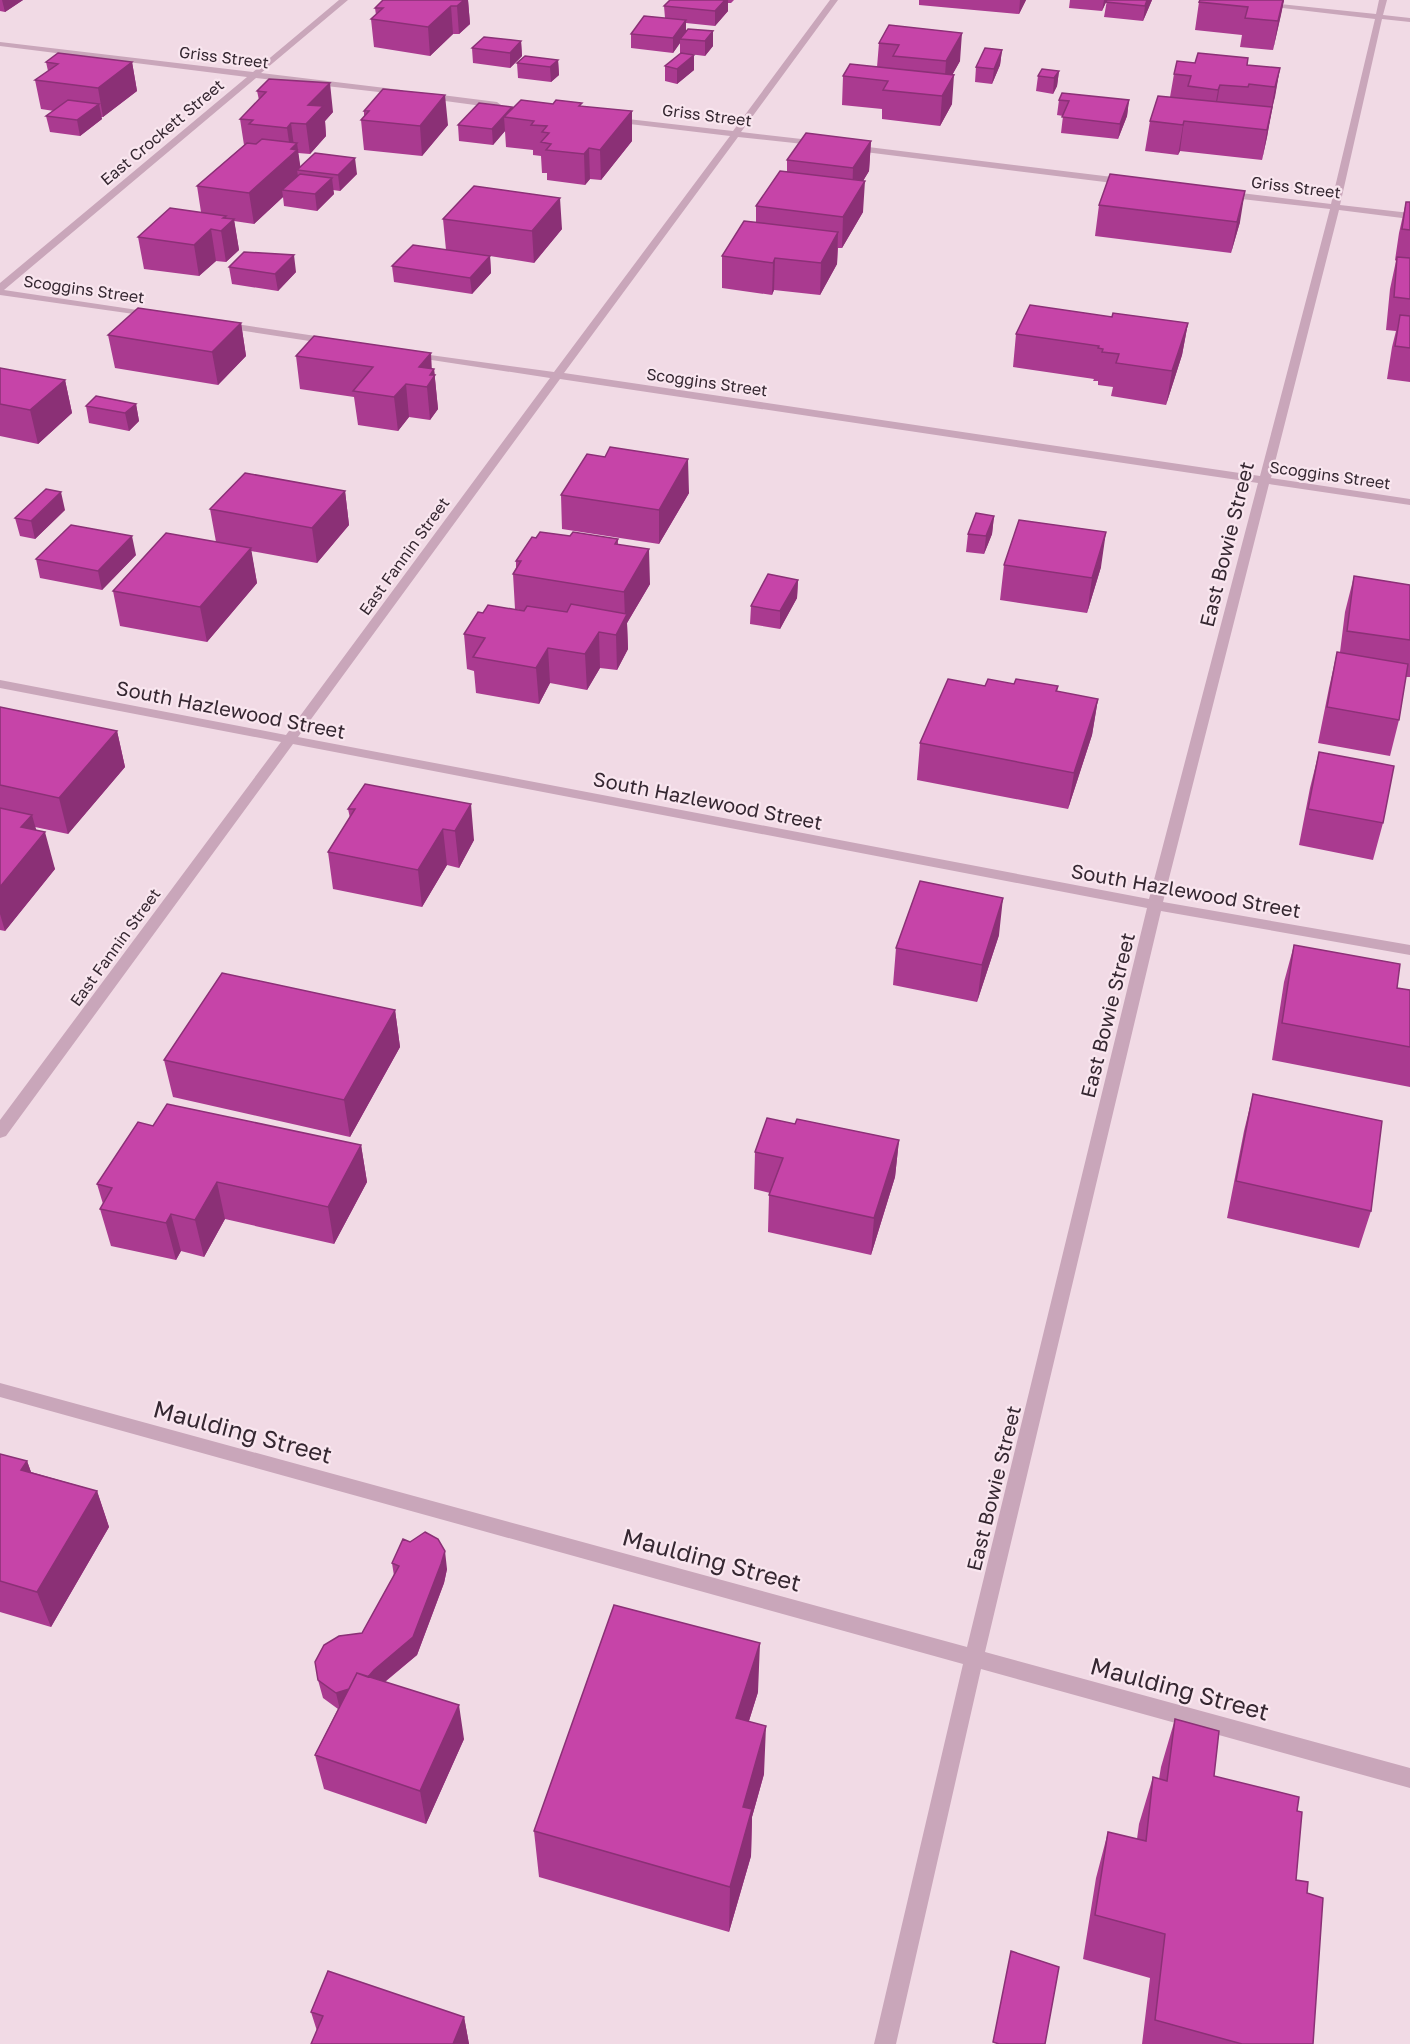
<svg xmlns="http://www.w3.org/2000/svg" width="1410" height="2044" viewBox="0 0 1410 2044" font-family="'Golos Text',sans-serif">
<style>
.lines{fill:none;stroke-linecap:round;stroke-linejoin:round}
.minor{fill:#c9a6ba;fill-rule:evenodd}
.wall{fill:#aa3a90}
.shaded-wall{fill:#8b3076}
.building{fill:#c644a8;stroke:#8b3076;stroke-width:1.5}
.labels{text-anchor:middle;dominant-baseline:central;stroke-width:4.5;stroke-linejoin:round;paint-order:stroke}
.far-street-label{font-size:16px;fill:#352731;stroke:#f9e6ef}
.street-label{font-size:20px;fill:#352731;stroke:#f9e6ef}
.near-street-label{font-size:24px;fill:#352731;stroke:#f9e6ef}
</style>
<rect width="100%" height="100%" fill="#f1dae5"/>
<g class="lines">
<path class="minor" d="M339,0H348L261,73L402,90L406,93L405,95L256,78L4,290L151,312L155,313V317L0,295V283L247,77L0,46V42L253,72Z
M830,0H838L741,132L819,141L822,142V146L738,137L564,373L1260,476L1330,209L1224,197L1219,194L1224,191L1331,204L1375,19L1216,0H1242L1376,14L1379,0H1387L1383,15L1410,18V22L1382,19L1340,205L1410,213V219L1339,210L1271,478L1410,499V505L1269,484L1163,902L1410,945V955L1161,911L985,1652L1410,1768V1788L981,1669L896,2044H874L963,1664L0,1397V1383L967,1647L1147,908L293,744L6,1136L0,1138V1120L281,742L0,688V680L286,735L550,378L412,357L408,356V352L554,372L730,136L613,122L610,121V117L733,131ZM560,379L1258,483L1149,899L298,737Z
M426,93L497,102L501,105L497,108L423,98L422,96Z
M852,145L1129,179L1133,182L1129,185L849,150V146Z
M223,322L329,338L334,341L329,344L219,327L218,325Z"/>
</g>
<path class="wall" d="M0,0H23L5,12L0,11Z
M468,0L470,24L459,34H453L430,56L374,47L371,19L376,15L375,8Z
M670,0H734L731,3H728V11L715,26L686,23V30L713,31V46L705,56L689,54L694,70L677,84L665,81V66L681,54L680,53V43L673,53L631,48V34L665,18L664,6Z
M919,0H1026L1019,14L919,5Z
M1070,0H1107L1102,11L1069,8Z
M1107,0H1152L1143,21L1104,17Z
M1284,0L1273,50L1240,47L1242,35L1195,30L1199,2Z
M889,25L960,61L952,75V104L940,126L882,119V109L842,105L843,76L877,67L879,43Z
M521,41L522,56L510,68L473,63L472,48Z
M1002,50L1000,65L992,84L975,82L976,67Z
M558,60L559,75L551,82L518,78L517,63Z
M46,62H132L137,91L103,117H101L102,119L80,136L50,132L46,116L54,111L41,109L35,80L48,71Z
M1195,63L1247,65L1280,68L1267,137L1262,160L1180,151L1178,155L1145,151L1150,121L1170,97L1174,74Z
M1059,71L1057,86L1053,94L1036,91L1038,76Z
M269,79L333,112L325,121L326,136L310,154L298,153L300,168L357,174L340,191L333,190L334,194L317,211L284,206L283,197L254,224L234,221L239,250L226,262L216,261L199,276L144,269L138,237L201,212L197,186L244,145L240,119L259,100L257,91Z
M1059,100H1129L1127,116L1118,139L1061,133L1063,116L1057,115Z
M582,107L632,111V141L601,180L590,179L585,185L547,180V173H542L541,156L533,155V150L506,147L505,131L493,145L459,141L458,125L513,109Z
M364,111L448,125L422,156L364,150L361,120L364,116Z
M871,141L869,171L863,181V212L842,248H838L837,264L820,295L774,290L772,295L722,288V256L756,222V206L787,172V160Z
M1406,202H1410V382L1387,379L1392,347L1396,331L1386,330L1390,289L1396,261L1395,260L1399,233Z
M1099,205L1240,222L1231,253L1095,236Z
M443,219L562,229L534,263L490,256L491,273L472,294L394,282L392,266L446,250Z
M229,267L296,272L278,291L232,284Z
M1112,317L1188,323L1182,355L1166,405L1111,396L1113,387L1098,385V381H1093L1094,379L1013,367L1016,334Z
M241,323L246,356L218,385L115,368L108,335Z
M296,356L434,369L438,409L430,420L409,417L398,431L358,425L354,397L300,389Z
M0,368L65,380L72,413L38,444L0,436Z
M136,404L139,421L129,431L89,423L86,406Z
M605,457L689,493L659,544L562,529L561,495Z
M345,491L349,525L317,563L251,551L257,583L207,642L120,626L113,591L216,542L210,509Z
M65,510L35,539L20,536L15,518Z
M994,516L992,534L984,554L966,552L968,534Z
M570,536L618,539V544L650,584L627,623L628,649L617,670L600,668L587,690L550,683L539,704L476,693L474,671L467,669L464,634L483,613L524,611L515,609L513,574L516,568V561L536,538Z
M136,555L102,590L40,578L36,559Z
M1004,565L1101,567L1087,613L1000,600Z
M1354,576L1410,585V677H1406L1399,720L1390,756L1318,743L1329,688L1337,652H1340L1345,612Z
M798,580L797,598L780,629L750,624L751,606Z
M1014,684L1058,686L1057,692L1098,699L1092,735L1068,809L917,780L920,743L985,686Z
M0,707L117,731L125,767L68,834L35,827L55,869L5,931L0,930Z
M1319,752L1383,823L1373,860L1299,845L1310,788Z
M365,784L474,840L459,868L447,865L422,907L333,889L328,852L350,818L348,809Z
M999,935L977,1002L893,985L896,948Z
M1294,945L1397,988L1410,990V1087L1272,1060L1284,982Z
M395,1010L400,1047L350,1137L173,1097L164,1060Z
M1253,1094L1371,1211L1359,1248L1227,1218L1244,1131Z
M795,1124L899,1140L895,1177L871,1255L768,1232L769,1195L770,1193L754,1189L755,1152Z
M153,1126L361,1145L367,1182L334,1244L225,1219L204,1257L181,1251L176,1260L111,1246L100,1209L103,1204L97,1184Z
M0,1454L27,1461L31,1472L97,1491L109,1527L51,1627L0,1612Z
M392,1563L447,1569L444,1583L417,1655L385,1682L464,1739L426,1824L324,1789L315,1755L338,1709L323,1698L318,1680L362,1633L394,1576Z
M758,1692L749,1721L764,1774L752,1817L751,1856L729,1932L539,1877L534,1831Z
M1175,1719L1214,1776L1297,1811L1296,1880L1307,1893L1313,2044H1142L1150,1978L1083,1959L1096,1878L1108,1832L1137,1839L1139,1824L1153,1777L1159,1779L1161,1767Z
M311,2012L464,2017L469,2044H311L317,2031Z"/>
<path class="shaded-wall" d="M2,0H23L5,12Z
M450,0H461V3L464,0H468L470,24L459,34L457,6H451L453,34L430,56L428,27L450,6Z
M725,0H728V11L715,26V11Z
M1020,0H1026L1019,14Z
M1104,0H1107L1102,11Z
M1147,0H1152L1143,21L1145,6Z
M1283,0H1284L1281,15L1273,50L1278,21Z
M686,20V34L680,39V43L673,53V38Z
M713,31V46L705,56V41Z
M962,33L960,61L944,90L946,61Z
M521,41L522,56L510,68V53Z
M1002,50L1000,65L992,84L994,69Z
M694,55V70L677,84V69Z
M558,60L559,75L551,82L550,67Z
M132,62L137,91L103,117L98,88Z
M1280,68L1275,97L1270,116L1275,87Z
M1059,71L1057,86L1053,94L1054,78Z
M954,75L952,104L940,126L942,96Z
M330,83L333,112L325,121L326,136L310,154L306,124L308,105Z
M1220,85L1215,114L1213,119L1218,90Z
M445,95L448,125L422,156L420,126Z
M1129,100L1127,116L1118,139L1120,124Z
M99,104L102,119L80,136L77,120Z
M512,107L513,118L504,117L505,131L493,145L492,129Z
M1272,107L1267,137L1262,160L1267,130Z
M632,111V141L601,180L600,150Z
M1184,121L1180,151L1178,155L1183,125Z
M291,123L294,146L297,143L301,171L297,170L299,182L282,190L283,197L254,224L249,193L291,156L287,128Z
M871,141L869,171L852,199L853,168Z
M589,148L590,179L585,185L584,154Z
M355,158L357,174L340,191L338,175Z
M332,178L334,194L317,211L315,194Z
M865,181L863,212L842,248L843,217Z
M1245,191L1240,222L1231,253L1237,222Z
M560,198L562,229L534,263L532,231Z
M226,216L227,225L234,219L239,250L226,262L221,231L223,218Z
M211,229L216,261L199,276L194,245Z
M838,232L837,264L820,295L821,263Z
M294,255L296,272L278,291L275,274Z
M490,256L491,273L472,294L470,278Z
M775,258L774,290L772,295L773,263Z
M241,323L246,356L218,385L212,352Z
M1188,323L1182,355L1166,405L1172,371Z
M431,353L432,372L434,369L438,409L430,420L427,387L419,367Z
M65,380L72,413L38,444L30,410Z
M406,384L409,417L398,431L394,397Z
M136,404L139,421L129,431L125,413Z
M688,459L689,493L659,544V510Z
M345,491L349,525L317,563L312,528Z
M61,492L65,510L35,539L31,521Z
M994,516L992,534L984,554L986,536Z
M1106,532L1101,567L1087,613L1092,578Z
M132,536L136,555L102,590L98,571Z
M251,548L257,583L207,642L200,607Z
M649,549L650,584L627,623L628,649L617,670L616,635L625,618L624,592Z
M798,580L797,598L780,629V611Z
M599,632L600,668L587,690L585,654Z
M548,648L550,683L539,704L536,668Z
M1098,699L1092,735L1068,809L1074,773Z
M117,731L125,767L68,834L59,798Z
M471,804L474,840L459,868L455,831Z
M32,815L39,840L45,832L55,869L5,931L0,914V887L21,827Z
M443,829L447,865L422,907L418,870Z
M1003,898L999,935L977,1002L982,965Z
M395,1010L400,1047L350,1137L344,1100Z
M899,1140L895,1177L871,1255L874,1218Z
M361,1145L367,1182L334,1244L328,1207Z
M217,1182L225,1219L204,1257L195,1220Z
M171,1214L181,1251L176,1260L166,1223Z
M27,1461L40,1497L21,1470Z
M97,1491L109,1527L51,1627L37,1592Z
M445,1551L447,1569L444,1583L417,1655L377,1688L340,1710L336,1693L374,1670Z
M760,1643L758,1692L735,1765L736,1718Z
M459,1705L464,1739L426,1824L420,1791Z
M766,1726L764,1774L752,1817L751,1856L729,1932L730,1887L743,1807Z
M464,2017L469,2044H453Z"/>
<path class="building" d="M383,0H464L457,6H451L428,27L371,19L383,8H375Z
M670,0H725L715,11L664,6Z
M1107,0H1147L1145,6L1106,2Z
M1200,0H1283L1278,21L1245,18L1248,7L1199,2Z
M644,16L686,20L673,38L631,34Z
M889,25L962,33L946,61L893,56L899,45L879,43Z
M688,29L713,31L705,41L680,39Z
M484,37L521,41L510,53L472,48Z
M985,48L1002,50L994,69L976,67Z
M58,53L132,62L98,88L35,80L58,64L46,62Z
M681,53L694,55L677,69L665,66Z
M1198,53L1248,58L1247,65L1280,68L1275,87L1249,84L1248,87L1220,85L1218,90L1188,86L1191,76L1174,74L1177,61L1195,63Z
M525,56L558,60L550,67L517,63Z
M850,64L954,75L942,96L883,90L888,81L843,76Z
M1042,69L1059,71L1054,78L1038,76Z
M269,79L330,83L308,105L323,106L306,124L291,123L287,128L249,124L253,120L240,119L266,92L257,91Z
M383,89L445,95L420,126L361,120L369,111H364Z
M1062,93L1129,100L1120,124L1062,117L1069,101L1059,100Z
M1158,96L1272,107L1267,130L1184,121L1183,125L1150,121Z
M68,100L99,104L77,120L46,116Z
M521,100L553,104L556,100L582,103L579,106L632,111L600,150L589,148L584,154L546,150L551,144L541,142L549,133L542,132L547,126L531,125L534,121L504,117Z
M479,103L512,107L492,129L458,125Z
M806,133L871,141L853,168L787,160Z
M262,139L297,143L291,149L297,150L249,193L197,186L247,143L256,144Z
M315,153L355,158L338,175L297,170Z
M780,171L865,181L843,217L756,206Z
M300,174L332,178L315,194L282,190Z
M1110,174L1245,191L1237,222L1099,205Z
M474,186L560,198L532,231L443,219Z
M1406,202H1410V230L1402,229Z
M170,208L226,216L223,218L234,219L221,231L211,229L194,245L138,237Z
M744,221L838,232L821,263L775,258L773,263L722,256Z
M413,245L490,256L470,278L392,266Z
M244,252L294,255L275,274L229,267Z
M1397,257L1410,258V299L1394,297Z
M1030,305L1112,317L1113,313L1188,323L1172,371L1116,363L1119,354L1102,352L1103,349L1098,348L1099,346L1016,334Z
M138,308L241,323L212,352L108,335Z
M1400,315L1410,316V348L1395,346Z
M314,336L431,353L419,367L434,369L430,375H435L427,387L406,384L394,397L353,391L373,367L296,356Z
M0,368L65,380L30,410L0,404Z
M96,396L136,404L125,413L86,406Z
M610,447L688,459L659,510L561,495L587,454L605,457Z
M245,473L345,491L312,528L210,509Z
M46,489L61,492L31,521L15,518Z
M976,513L994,516L986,536L968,534Z
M1019,520L1106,532L1092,578L1004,565Z
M71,525L132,536L98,571L36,559Z
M540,532L570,536L573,532L618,539L615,544L649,549L624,592L513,574L521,561H516L532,537L536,538Z
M166,533L251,548L200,607L113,591Z
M768,574L798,580L780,611L751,606Z
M1354,576L1410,585V640L1347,631Z
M571,604L627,614L616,635L599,632L585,654L548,648L536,668L473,657L485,638L464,634L478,612L483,613L488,605L524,611L527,606L567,612Z
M1337,652L1408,664L1399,720L1327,707Z
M948,679L985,686L988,679L1014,684L1016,679L1058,686L1056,691L1098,699L1074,773L920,743Z
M0,707L117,731L59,798L0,785Z
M1319,752L1394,766L1383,823L1308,809Z
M365,784L471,804L455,831L443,829L418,870L328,852L355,809H348Z
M0,808L32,815L21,827L45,832L0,887Z
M920,881L1003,898L982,965L896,948Z
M1294,945L1400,964L1397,988L1410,990V1047L1282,1023Z
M222,973L395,1010L344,1100L164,1060Z
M1253,1094L1382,1121L1371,1211L1236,1181Z
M167,1104L361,1145L328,1207L217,1182L195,1220L171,1214L166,1223L100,1209L112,1188L97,1184L138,1122L153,1126Z
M767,1118L795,1124L797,1119L899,1140L874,1218L769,1195L783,1158L755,1152Z
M0,1454L27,1461L21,1470L97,1491L37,1592L0,1581Z
M425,1532L438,1539L445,1551L441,1564L413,1637L374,1670L368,1677L357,1673L349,1689L336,1693L318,1680L315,1662L324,1645L339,1636L362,1633L399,1566L392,1563L403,1539L410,1542Z
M614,1605L760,1643L736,1718L766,1726L743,1807L752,1809L730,1887L534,1831Z
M357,1673L459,1705L420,1791L315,1755Z
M1175,1719L1219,1731L1214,1776L1299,1797L1297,1811L1302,1812L1296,1880L1308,1882L1307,1893L1323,1898L1313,2044H1242L1155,2020L1165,1934L1095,1915L1108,1832L1146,1841L1153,1777L1167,1781Z
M1011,1951L1059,1967L1045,2044H999L993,2042Z
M328,1971L464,2017L453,2044H311L323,2016L311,2012Z"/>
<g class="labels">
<g class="far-street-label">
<text transform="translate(224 57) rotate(7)">Griss Street</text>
<text transform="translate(707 115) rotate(7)">Griss Street</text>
<text transform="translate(162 132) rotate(-40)">East Crockett Street</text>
<text transform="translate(1296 187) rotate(7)">Griss Street</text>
<text transform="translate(84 289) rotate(8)">Scoggins Street</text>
<text transform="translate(707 382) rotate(8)">Scoggins Street</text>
<text transform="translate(1330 475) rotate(8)">Scoggins Street</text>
<text transform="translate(404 556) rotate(-54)">East Fannin Street</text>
<text transform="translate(115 947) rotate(-54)">East Fannin Street</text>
</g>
<g class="street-label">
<text transform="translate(1226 544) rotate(-76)">East Bowie Street</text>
<text transform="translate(231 709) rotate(11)">South Hazlewood Street</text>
<text transform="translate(708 800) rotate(11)">South Hazlewood Street</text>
<text transform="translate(1186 890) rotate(10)">South Hazlewood Street</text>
<text transform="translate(1107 1015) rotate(-76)">East Bowie Street</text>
<text transform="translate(993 1488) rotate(-76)">East Bowie Street</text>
</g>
<g class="near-street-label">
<text transform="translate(243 1431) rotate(15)">Maulding Street</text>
<text transform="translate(712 1559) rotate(15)">Maulding Street</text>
<text transform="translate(1180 1688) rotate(15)">Maulding Street</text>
</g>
</g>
</svg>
